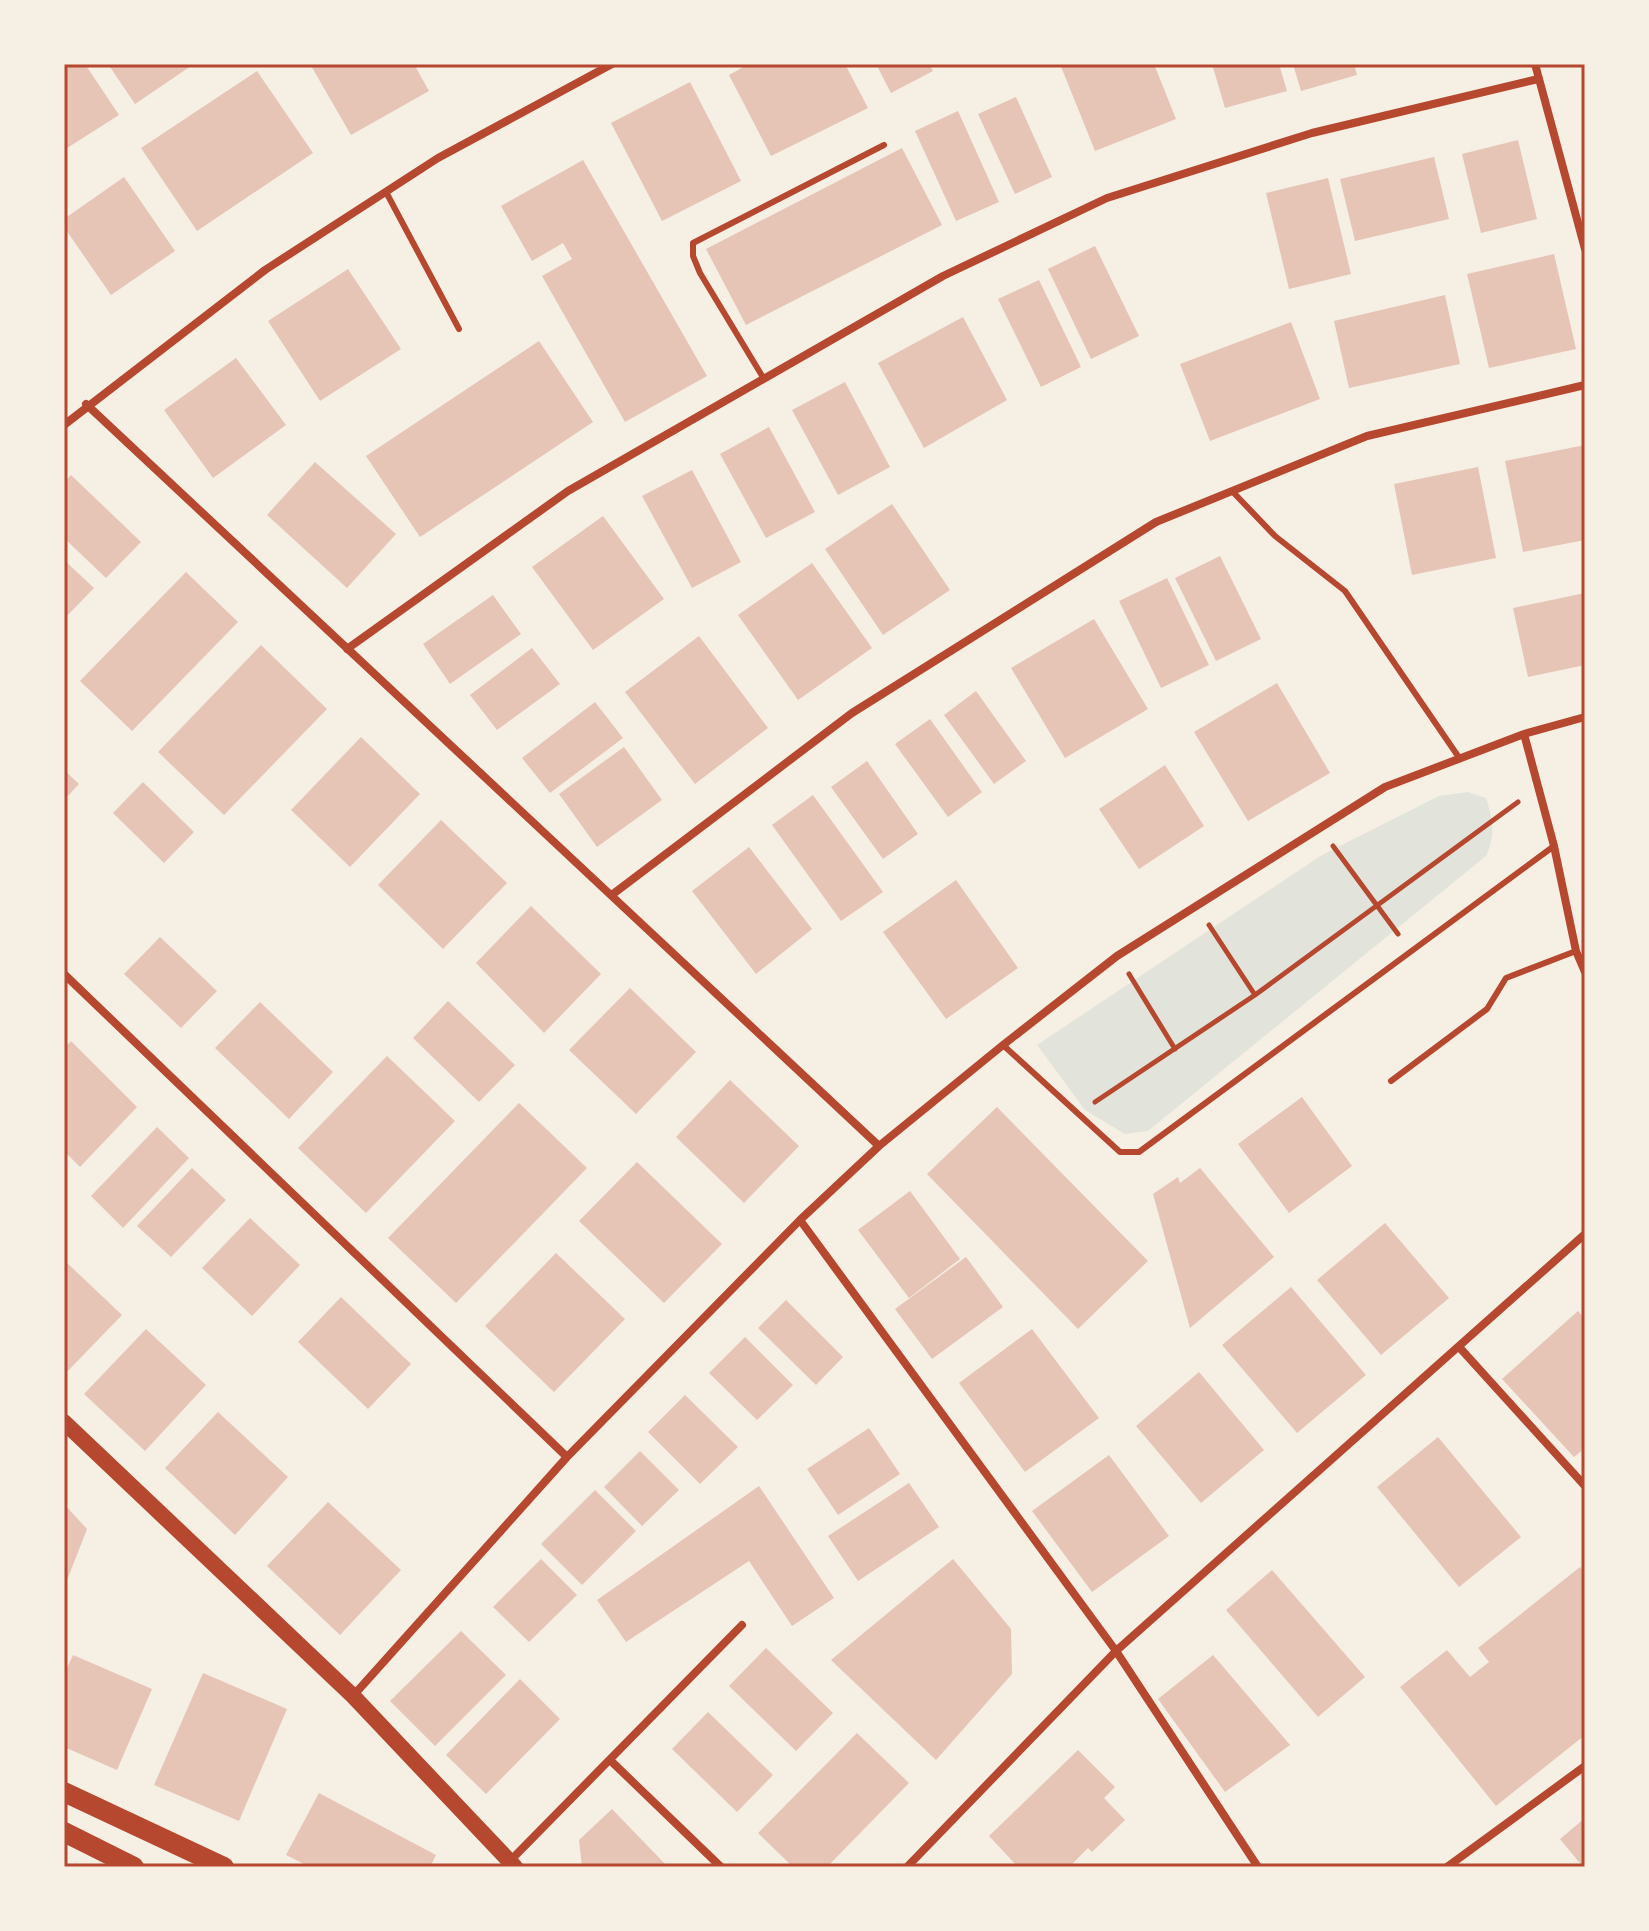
<svg xmlns="http://www.w3.org/2000/svg" width="1649" height="1931" viewBox="0 0 1649 1931" font-family="Roboto,sans-serif">
<style>
.green{fill:#e2e4dc}
.building{fill:#e6c5b7}
.lines{fill:none;stroke-linecap:round;stroke-linejoin:round}
.path{stroke:#b5482f;stroke-width:5}
.service{stroke:#b5482f;stroke-width:6}
.minor{stroke:#b5482f;stroke-width:8}
.secondary{stroke:#b5482f;stroke-width:16}
.primary{stroke:#b5482f;stroke-width:20}
.neatline{fill:none;stroke:#b5482f;stroke-width:3}
</style>
<rect width="100%" height="100%" fill="#f6efe4"/>
<path class="green" d="M1468,792L1486,798C1493,820 1496,834 1486,856L1148,1131L1125,1134L1085,1110L1037,1045L1322,855L1439,796Z"/>
<path class="building" d="M64,64H85L119,115L64,150Z
M108,64H194L135,104Z
M310,64H414L429,91L351,135Z
M749,64H845L868,108L771,156L729,75Z
M876,64H929L933,71L891,93Z
M1060,64H1154L1176,119L1095,151Z
M1212,64H1279L1287,91L1225,108Z
M1293,64H1354L1357,75L1301,91Z
M257,71L313,153L197,231L141,148Z
M690,82L741,181L662,221L611,123Z
M1016,97L1052,177L1015,194L978,114Z
M958,111L999,202L956,221L915,131Z
M1518,140L1537,219L1481,233L1462,154Z
M902,148L942,225L746,325L706,249Z
M1434,157L1449,219L1355,241L1340,179Z
M583,160L707,376L625,422L542,276L572,259L563,243L532,261L501,206Z
M124,177L175,251L111,295L64,227V219Z
M1328,178L1351,274L1289,289L1266,193Z
M1095,246L1139,336L1091,359L1048,269Z
M1554,254L1576,349L1489,368L1467,274Z
M348,269L401,349L320,401L268,321Z
M1039,280L1081,367L1041,387L998,299Z
M1445,295L1460,364L1349,388L1334,321Z
M963,317L1007,400L924,448L878,363Z
M1291,322L1320,399L1210,441L1180,364Z
M539,341L593,422L420,537L366,456Z
M236,358L286,425L213,478L164,410Z
M845,382L890,467L838,495L792,410Z
M769,427L815,512L766,538L720,454Z
M1585,445V540L1523,552L1505,461Z
M315,462L396,534L347,588L267,515Z
M1478,467L1496,558L1412,575L1394,484Z
M692,470L741,562L692,588L642,496Z
M71,475L141,542L106,578L64,538V482Z
M892,504L950,590L883,635L825,549Z
M603,516L664,599L593,650L532,567Z
M1220,556L1261,639L1216,661L1175,578Z
M64,560L94,588L64,619Z
M812,563L872,648L798,700L738,615Z
M186,572L238,622L132,731L80,681Z
M1167,578L1209,665L1161,688L1119,601Z
M1585,593V665L1528,677L1513,608Z
M493,595L521,634L450,684L423,644Z
M1094,619L1148,709L1065,758L1011,668Z
M699,636L768,728L695,784L625,692Z
M261,645L327,709L224,815L158,752Z
M532,648L560,684L497,730L470,695Z
M1277,683L1330,773L1248,821L1194,732Z
M976,691L1026,761L994,784L944,715Z
M595,702L623,738L550,793L522,758Z
M930,719L982,792L948,817L895,744Z
M361,737L420,794L350,867L291,810Z
M624,747L662,800L597,847L559,794Z
M867,761L918,834L883,859L831,787Z
M1165,765L1204,826L1139,869L1099,809Z
M64,770L79,784L64,800Z
M143,782L194,832L164,863L113,813Z
M813,795L883,892L841,921L772,825Z
M441,820L507,883L443,949L378,885Z
M749,847L812,929L756,974L692,891Z
M956,880L1018,968L946,1019L883,932Z
M531,906L601,974L544,1033L476,963Z
M160,937L217,991L181,1028L124,974Z
M630,988L696,1052L636,1114L569,1050Z
M448,1001L515,1065L479,1102L413,1038Z
M260,1002L333,1072L289,1119L215,1048Z
M71,1041L137,1107L80,1167L64,1151V1049Z
M387,1056L455,1121L366,1213L298,1148Z
M730,1080L799,1146L744,1203L676,1137Z
M1302,1097L1352,1166L1289,1213L1238,1144Z
M519,1103L587,1168L456,1303L388,1238Z
M997,1107L1148,1261L1078,1329L927,1174Z
M157,1127L189,1158L123,1228L91,1196Z
M637,1162L722,1244L664,1303L579,1221Z
M192,1168L226,1200L171,1257L137,1226Z
M1200,1168L1274,1257L1190,1328L1153,1194L1178,1177L1180,1183Z
M910,1191L960,1259L909,1298L858,1230Z
M250,1218L300,1265L252,1316L202,1268Z
M1385,1223L1449,1298L1381,1355L1317,1280Z
M556,1253L625,1319L554,1392L485,1326Z
M966,1257L1003,1307L932,1359L895,1309Z
M64,1260L122,1315L64,1375Z
M1291,1287L1366,1375L1297,1433L1222,1345Z
M341,1297L411,1364L368,1409L298,1342Z
M786,1300L843,1357L816,1385L758,1328Z
M1578,1311L1585,1319V1448L1574,1457L1502,1379Z
M146,1329L206,1385L145,1451L84,1394Z
M1032,1329L1099,1418L1025,1472L959,1383Z
M745,1337L793,1385L757,1420L709,1373Z
M1199,1372L1264,1450L1201,1503L1136,1426Z
M685,1395L738,1447L700,1484L648,1432Z
M218,1412L288,1477L235,1535L165,1468Z
M869,1428L900,1474L838,1515L807,1469Z
M1438,1437L1521,1537L1459,1587L1377,1487Z
M640,1451L679,1490L642,1526L604,1487Z
M1109,1455L1169,1536L1092,1592L1032,1511Z
M909,1483L939,1527L858,1581L828,1536Z
M759,1486L834,1598L792,1626L749,1561L626,1642L597,1600Z
M595,1490L636,1531L582,1585L541,1544Z
M328,1502L401,1570L340,1635L267,1566Z
M64,1504L87,1529L64,1588Z
M541,1559L577,1595L529,1642L493,1607Z
M953,1559L1011,1629L1012,1674L936,1760L831,1660Z
M1580,1567L1585,1574V1735L1496,1806L1400,1687L1447,1650L1470,1677L1489,1662L1478,1648Z
M1272,1570L1365,1677L1318,1717L1226,1610Z
M461,1631L506,1675L435,1746L390,1701Z
M766,1648L833,1713L796,1751L729,1686Z
M73,1655L152,1689L117,1770L64,1747V1675Z
M1213,1655L1290,1745L1225,1792L1158,1699Z
M203,1673L287,1709L239,1821L154,1785Z
M520,1679L560,1719L486,1794L446,1755Z
M708,1712L773,1775L737,1812L672,1749Z
M857,1733L909,1783L827,1867H793L758,1833Z
M1078,1750L1115,1787L1104,1798L1125,1820L1092,1852L1088,1848L1069,1867H1018L989,1836Z
M319,1793L436,1855L430,1867H310L286,1855Z
M612,1809L668,1867H582L579,1840Z
M1585,1818V1867H1583L1560,1839Z"/>
<g class="lines">
<path class="path" d="M1333,846L1398,934
M1209,925L1255,995
M1129,974L1175,1049
M1095,1102L1255,995L1518,802"/>
<path class="service" d="M386,192L459,329
M764,379L700,273L693,256V243L884,145
M1232,491L1275,536L1345,591L1460,759
M1003,1045L1120,1152H1139L1554,846
M1391,1081L1487,1009L1506,978L1576,951"/>
<path class="minor" d="M1535,64L1585,249
M86,404L879,1146
M64,425L265,270L438,158L612,64
M347,649L568,491L943,276L1107,198L1312,133L1538,79
M1524,734L1554,846L1576,951L1585,972
M613,894L852,713L1156,522L1367,436L1585,385
M64,974L567,1457
M800,1220L1116,1651L1258,1867
M1460,1348L1585,1486
M353,1696L567,1457L800,1220L879,1146L1003,1045L1117,956L1385,787L1524,734L1585,717
M610,1760L721,1867
M510,1861L742,1625
M907,1867L1116,1651L1585,1234
M1447,1867L1585,1766"/>
<path class="secondary" d="M64,1422L353,1696L515,1867"/>
<path class="primary" d="M64,1792L224,1867
M64,1832L134,1867"/>
</g>
<rect width="1649" height="1931" fill="none" stroke="#f6efe4" stroke-width="132"/>
<rect x="66" y="66" width="1517" height="1799" class="neatline"/>
</svg>
